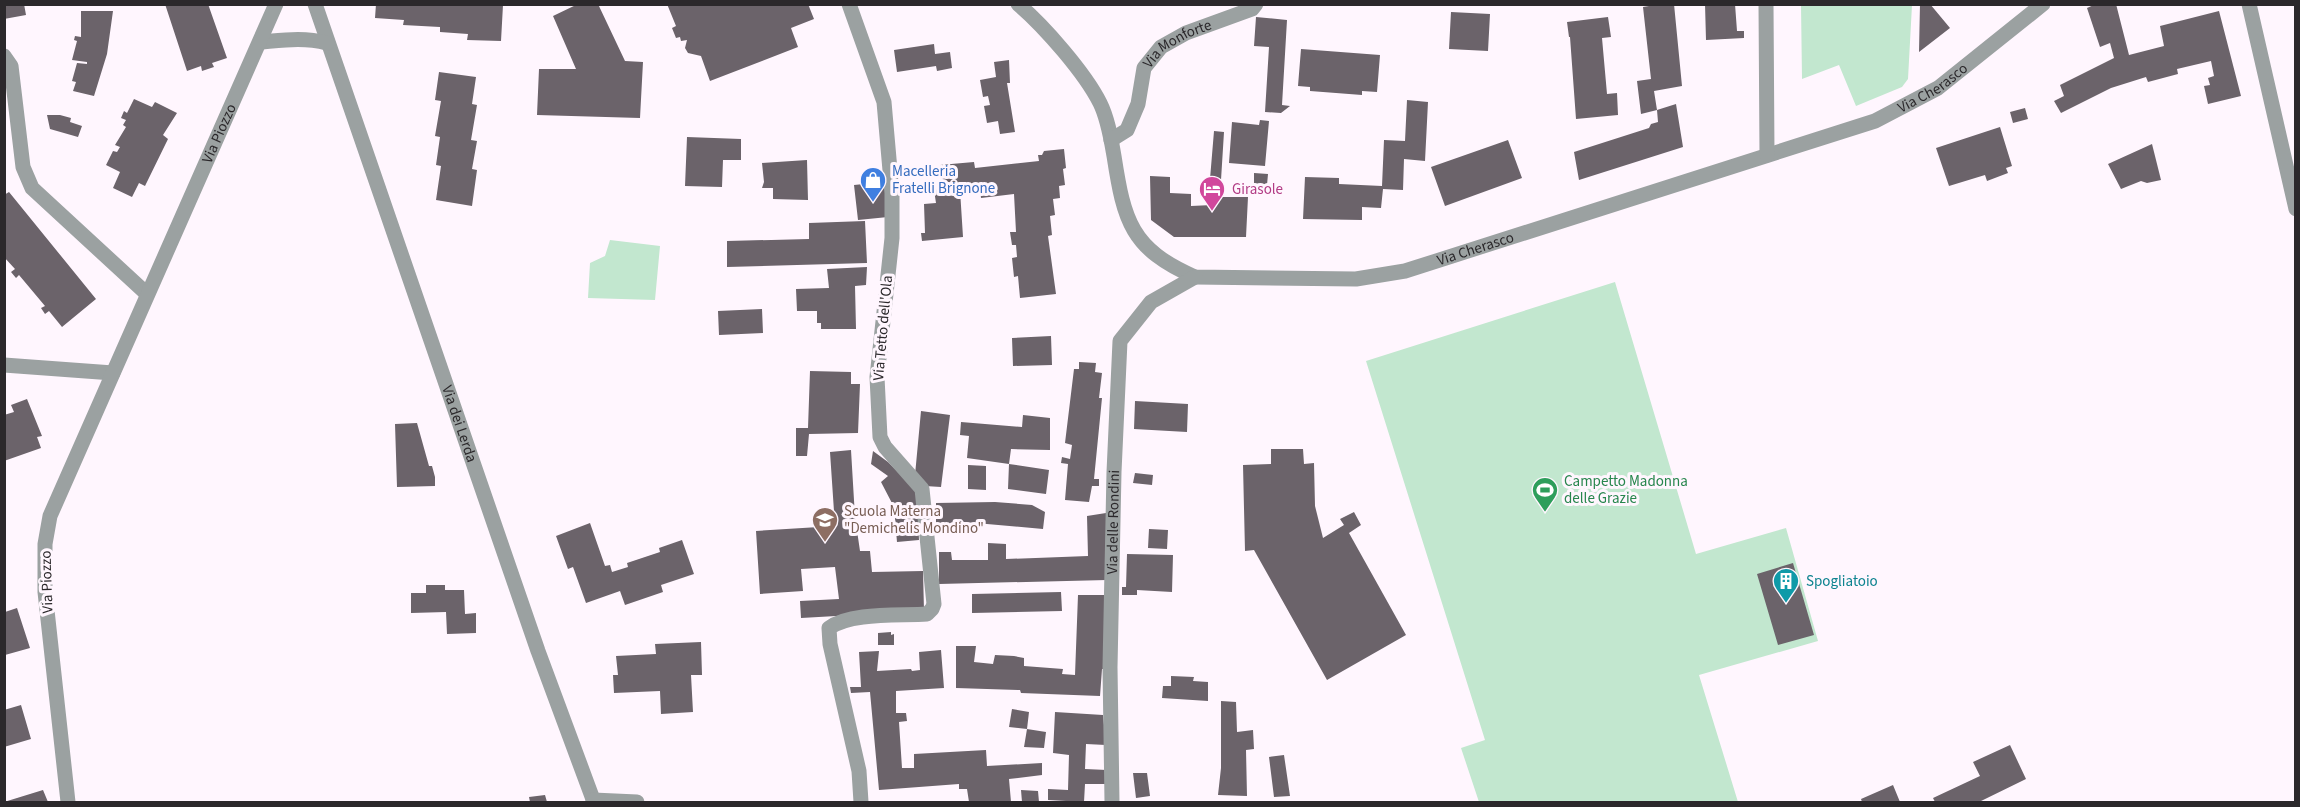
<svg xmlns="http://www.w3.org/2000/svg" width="2300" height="807" viewBox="0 0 2300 807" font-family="'Source Sans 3',sans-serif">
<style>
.green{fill:#c2e7cf}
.building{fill:#6b636a}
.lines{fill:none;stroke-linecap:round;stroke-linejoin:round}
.minor{stroke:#9ba1a1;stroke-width:15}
.labels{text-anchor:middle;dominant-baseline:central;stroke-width:6;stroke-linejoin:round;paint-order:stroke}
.street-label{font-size:15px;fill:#2b282b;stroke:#fff6fe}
.shop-label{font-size:15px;fill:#366cbe;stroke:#fff6fe;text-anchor:start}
.hotel-label{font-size:15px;fill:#b23c85;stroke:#fff6fe;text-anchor:start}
.leisure-label{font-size:15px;fill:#27864d;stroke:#fff6fe;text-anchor:start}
.education-label{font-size:15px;fill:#785e54;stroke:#fff6fe;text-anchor:start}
.culture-label{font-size:15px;fill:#0d838f;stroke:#fff6fe;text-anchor:start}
</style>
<rect width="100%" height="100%" fill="#fff6fe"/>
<path class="green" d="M1801,5H1912L1908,79L1902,87L1856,106L1839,65L1802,79Z
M610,240L660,246L655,300L588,298L590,263L605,256Z
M1615,282L1696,554L1786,528L1818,641L1699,675L1738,802H1479L1461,748L1485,740L1366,361Z"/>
<path class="building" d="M4,4H24L26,15L4,19Z
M165,4H208L227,58L212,63L214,67L202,71L201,66L187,71Z
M376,4L503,5L501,41L467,40L468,34L440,32V27L403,25L404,20L375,18Z
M578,4H598L625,61L643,62L640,118L537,115L539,69H576L553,16Z
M667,4H808L814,19L791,28L798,47L710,81L701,56L688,53L685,48L687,40L681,41L680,37L676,38L672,28L676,26Z
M1661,4H1674L1682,86L1654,91L1657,110L1641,114L1637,81L1651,79L1643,7Z
M1705,4H1735L1737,31H1744V38L1706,40Z
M1920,4H1930L1950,28L1919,52Z
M2096,4H2116L2129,55L2164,46L2160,26L2219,11L2241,96L2208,104L2204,86L2210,85L2208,78L2214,76L2211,61L2177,69L2178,74L2148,82L2146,77L2111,88L2061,113L2054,101L2064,96L2060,85L2114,58L2110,43L2100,47L2087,8Z
M81,11H113L107,54L94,96L73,91L76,82L72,81L77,63L87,64V62L72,60L77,41L74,40L75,36L81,37Z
M1451,12L1490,14L1488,51L1449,49Z
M1256,17L1287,20L1282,105L1290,106L1281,113L1265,112L1269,47L1254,46Z
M1608,17L1611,37L1602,38L1607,94L1617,93L1618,115L1576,119L1570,37H1569L1567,22Z
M934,44L935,54L950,52L952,68L937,71L936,66L897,72L894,50Z
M1301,49L1380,55L1377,92L1362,91V95L1310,91V87L1298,86Z
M1009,60L1010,83H1007L1015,132L1000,134L998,121L987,123L984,106L990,105L988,96L983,97L980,80L996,77L994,62Z
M439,72L476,77L472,104L477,105L471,140L477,141L472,169L477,170L472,206L436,200L441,166L436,165L440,137L435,136L441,101L435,100Z
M134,99L152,107L155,102L177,113L163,135L168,139L145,186L139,183L132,197L113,188L120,172L106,165L113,151L117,152L120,147L115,145L126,127L123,125L126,120L121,118L124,111L127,113Z
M1407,100L1428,102L1425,161L1404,159L1403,190L1383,189L1381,208L1362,207V220L1303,219L1305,177L1339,178V184L1382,186L1384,140L1405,141Z
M1676,104L1683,147L1579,180L1574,152L1649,128L1651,124L1658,122L1657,110Z
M2025,108L2028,119L2013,123L2010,112Z
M47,115H60L71,118L70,122L82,126L78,137L50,129Z
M1260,120L1269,121L1265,166L1229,163L1232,122L1259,125Z
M2000,127L2012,166L2006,168L2008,173L1987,181L1985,175L1949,186L1936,148Z
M1214,131L1224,132L1221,180L1210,179Z
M687,137L741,139V160H723L722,187L685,186Z
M1508,140L1522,178L1445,206L1431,167Z
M2152,144L2161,180L2147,183L2141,181L2121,189L2108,164Z
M1064,149L1066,168L1063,169L1065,185L1059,186L1060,198L1053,199L1055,215L1050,216L1052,235L1048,236L1056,294L1020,298L1018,276L1014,277L1012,258L1017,257L1016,245H1012L1010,232H1016L1014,194L981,198L980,188L960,190L963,237L922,241L921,233H925L924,204L936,203L934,190L943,189L940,165L974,162L975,168L1039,161L1038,155H1042L1044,151Z
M807,160L808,200L773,199V188H762L764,182L762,163Z
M1254,173L1268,174L1267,185L1254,183Z
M1150,176L1170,177V193L1191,194V206L1212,205L1209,197H1248L1246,237H1174L1151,220Z
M884,182L888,217L858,220L854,185Z
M9,192L96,299L62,327L49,311L45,314L41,308L45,306L19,275L16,278L11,272L15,269L4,257V195Z
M865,221L867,263L727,267V241L809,239V223Z
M867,267L866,285L855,286L856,329H821V323H817V311H797L796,289L829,288L827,269Z
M762,309L763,333L719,335L718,311Z
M1051,336L1052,365L1013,366L1012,338Z
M1079,362L1096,363L1095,372L1102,373L1099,398H1102L1094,479H1099V486H1092L1089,502L1065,500L1068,464L1061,463L1062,457L1070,459L1072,445L1065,443L1074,369H1079Z
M810,371L851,372V384H860L858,433L809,434L807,456H796V428H808Z
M27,399L42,436L37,437L41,448L4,461V415L14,412L11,405Z
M1135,401L1188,404L1187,432L1134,429Z
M921,411L950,415L941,487L925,486L915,475Z
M1023,415L1050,418V450L1011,449L1009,464L967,458L969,436L960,435L961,422L1022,427Z
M417,423L429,466H432L435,477V486L397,487L395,424Z
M1271,449H1303L1304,464L1314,463L1315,506L1323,538L1344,525L1340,519L1354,512L1361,525L1349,533L1406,635L1327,680L1254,550L1245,551L1243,465L1271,464Z
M851,450L855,517L860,551H870L872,572L923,571L924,611L801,618L800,601L839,599L835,567L801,569L803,591L760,594L756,531L835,526L830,452Z
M873,451L888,462L917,491L919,540L897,542L894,507L881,482L888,476L871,464Z
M1009,464L1049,470L1046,494L1008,489Z
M968,465L986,466V490L968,489Z
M1135,473L1153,475L1152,485L1133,483Z
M995,502L1032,505L1045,512L1043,529L953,521L952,528L936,527V503Z
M1106,513L1107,580L939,584V552H951L952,560H988V543L1006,544V559L1088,556L1087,516Z
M590,523L605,566L610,565L612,572L628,567L627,563L660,552L659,548L682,540L694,574L661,585L663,592L625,605L620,591L586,603L573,567L568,569L556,536Z
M1149,529L1168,530L1167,549L1148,548Z
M1127,554L1173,555L1172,592L1137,590V595H1122V587H1126Z
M1793,563L1814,635L1778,645L1757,574Z
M426,585H445V590H464L465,614L476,613V633L447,634L446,612L411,613V593H426Z
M1061,592L1062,611L972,613V594Z
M1078,595H1106L1104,669H1102L1100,696L1021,693L1020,690L956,688V646H976L974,662L993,664L995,655L1014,656L1024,658V666L1063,669L1062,674L1075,675Z
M17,608L30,648L5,655V612Z
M891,632V635L894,634V645H878V633Z
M701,642L702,675H691L693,712L661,714L660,691L614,693L613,675H618L616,656L656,654L655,644Z
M941,650L944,688L896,691V713H906L907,721L899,722L902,768H914V754L986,750L987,766L1042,763V775L1009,779L1011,802H969L967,789H959V784L879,790L870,692L851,693L850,687H861L859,652L879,651L877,671L911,669L912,671L920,670L919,652Z
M1171,676L1194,677L1193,681L1208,682V701L1162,698L1163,686H1171Z
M1221,701L1236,702L1237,732L1253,730L1254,749L1246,750L1247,796L1218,795L1221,768Z
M21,705L31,739L4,747V710Z
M1012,709L1029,712L1027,729L1009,727Z
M1055,712L1103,715L1106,745L1086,744L1085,769L1107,770V784H1085L1084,802L1048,800V789L1068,790L1069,755L1053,753Z
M1027,729L1046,732L1044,748L1024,747Z
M2010,745L2026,779L1979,802H1935L1933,798L1980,776L1973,762Z
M1284,755L1290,796L1274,797L1269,757Z
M1133,773H1147L1150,796L1136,798Z
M1893,785L1900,802H1862L1861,799Z
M43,790L48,802H4Z
M1021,790L1038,791L1039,802H1022Z
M545,795L547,802H530L529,797Z"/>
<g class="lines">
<g class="minor">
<path id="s1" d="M315,4L538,651L594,802"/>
<path d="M849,4L884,102L892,193V238L877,377L880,437L885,447L922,489L934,604L932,609L927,614C899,616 851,612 829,628L830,644L859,771L861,802"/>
<path id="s2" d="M1018,4C1044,26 1085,73 1100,103C1108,119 1111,139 1114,156C1124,221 1131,249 1195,277L1356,279L1405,271L1875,121L1938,88L2043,4"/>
<path d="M1766,4L1767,155"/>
<path d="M2249,4L2296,209"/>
<path d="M261,42C284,40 304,37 327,43"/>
<path d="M4,56L11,66L23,167L32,188L147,294"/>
<path id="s3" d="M1111,140L1127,130L1138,104L1144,68L1161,47L1186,33L1252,9L1256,4"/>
<path d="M4,365L113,373"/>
<path d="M593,800L637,802"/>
<path id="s4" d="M68,802L45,592V544L50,516L276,4"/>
<path id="s5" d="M1112,802L1110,667L1114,472L1120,341L1151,302L1195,277"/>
</g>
</g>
<defs>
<g id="shop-pin" transform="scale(1.35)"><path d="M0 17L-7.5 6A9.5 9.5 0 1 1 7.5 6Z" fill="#3f7fe0" stroke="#fff6fe"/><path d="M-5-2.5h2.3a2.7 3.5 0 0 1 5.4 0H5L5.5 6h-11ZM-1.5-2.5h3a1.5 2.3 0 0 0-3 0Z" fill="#fff"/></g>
<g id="hotel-pin" transform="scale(1.35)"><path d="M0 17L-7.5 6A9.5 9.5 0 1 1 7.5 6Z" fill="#d1479c" stroke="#fff6fe"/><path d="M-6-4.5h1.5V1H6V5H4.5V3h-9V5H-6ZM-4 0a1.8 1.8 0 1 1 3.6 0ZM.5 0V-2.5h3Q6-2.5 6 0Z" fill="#fff"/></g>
<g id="stadium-pin" transform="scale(1.35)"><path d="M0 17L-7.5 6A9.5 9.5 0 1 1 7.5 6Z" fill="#2e9e5b" stroke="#fff6fe"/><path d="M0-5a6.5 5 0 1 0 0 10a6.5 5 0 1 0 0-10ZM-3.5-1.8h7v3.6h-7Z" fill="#fff"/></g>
<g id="school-pin" transform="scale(1.35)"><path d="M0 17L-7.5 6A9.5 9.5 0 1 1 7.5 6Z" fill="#8d6e63" stroke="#fff6fe"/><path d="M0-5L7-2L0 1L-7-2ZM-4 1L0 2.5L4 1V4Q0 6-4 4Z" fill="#fff"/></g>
<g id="building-pin" transform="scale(1.35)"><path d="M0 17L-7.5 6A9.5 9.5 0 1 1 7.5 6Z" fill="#0f9aa8" stroke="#fff6fe"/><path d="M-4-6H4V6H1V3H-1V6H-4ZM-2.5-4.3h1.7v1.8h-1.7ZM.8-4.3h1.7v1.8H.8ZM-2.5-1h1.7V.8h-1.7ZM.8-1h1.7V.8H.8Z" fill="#fff"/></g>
</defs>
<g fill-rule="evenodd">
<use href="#shop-pin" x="873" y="180"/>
<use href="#hotel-pin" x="1212" y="189"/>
<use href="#stadium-pin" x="1545" y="490"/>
<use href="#school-pin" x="825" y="520"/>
<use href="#building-pin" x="1786" y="581"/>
</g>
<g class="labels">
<g class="street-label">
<text stroke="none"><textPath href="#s3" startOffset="126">Via Monforte</textPath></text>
<text stroke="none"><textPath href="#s2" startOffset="1110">Via Cherasco</textPath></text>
<text stroke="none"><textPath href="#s4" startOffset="706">Via Piozzo</textPath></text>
<text stroke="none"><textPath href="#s2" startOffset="624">Via Cherasco</textPath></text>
<text transform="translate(883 328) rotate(-85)">Via Tetto dell'Ola</text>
<text stroke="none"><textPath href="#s1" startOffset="444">Via dei Lerda</textPath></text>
<text stroke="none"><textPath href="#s5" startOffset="280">Via delle Rondini</textPath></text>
<text transform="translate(47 582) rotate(-92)">Via Piozzo</text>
</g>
<g class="shop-label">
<text x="892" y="171">Macelleria<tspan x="892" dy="17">Fratelli Brignone</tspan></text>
</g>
<g class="hotel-label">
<text x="1232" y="189">Girasole</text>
</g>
<g class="leisure-label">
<text x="1564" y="481">Campetto Madonna<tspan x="1564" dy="17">delle Grazie</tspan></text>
</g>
<g class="education-label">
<text x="844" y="511">Scuola Materna<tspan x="844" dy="17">"Demichelis Mondino"</tspan></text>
</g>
<g class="culture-label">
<text x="1806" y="581">Spogliatoio</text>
</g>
</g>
<rect width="2300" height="807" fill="none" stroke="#2b282b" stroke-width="12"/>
</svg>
